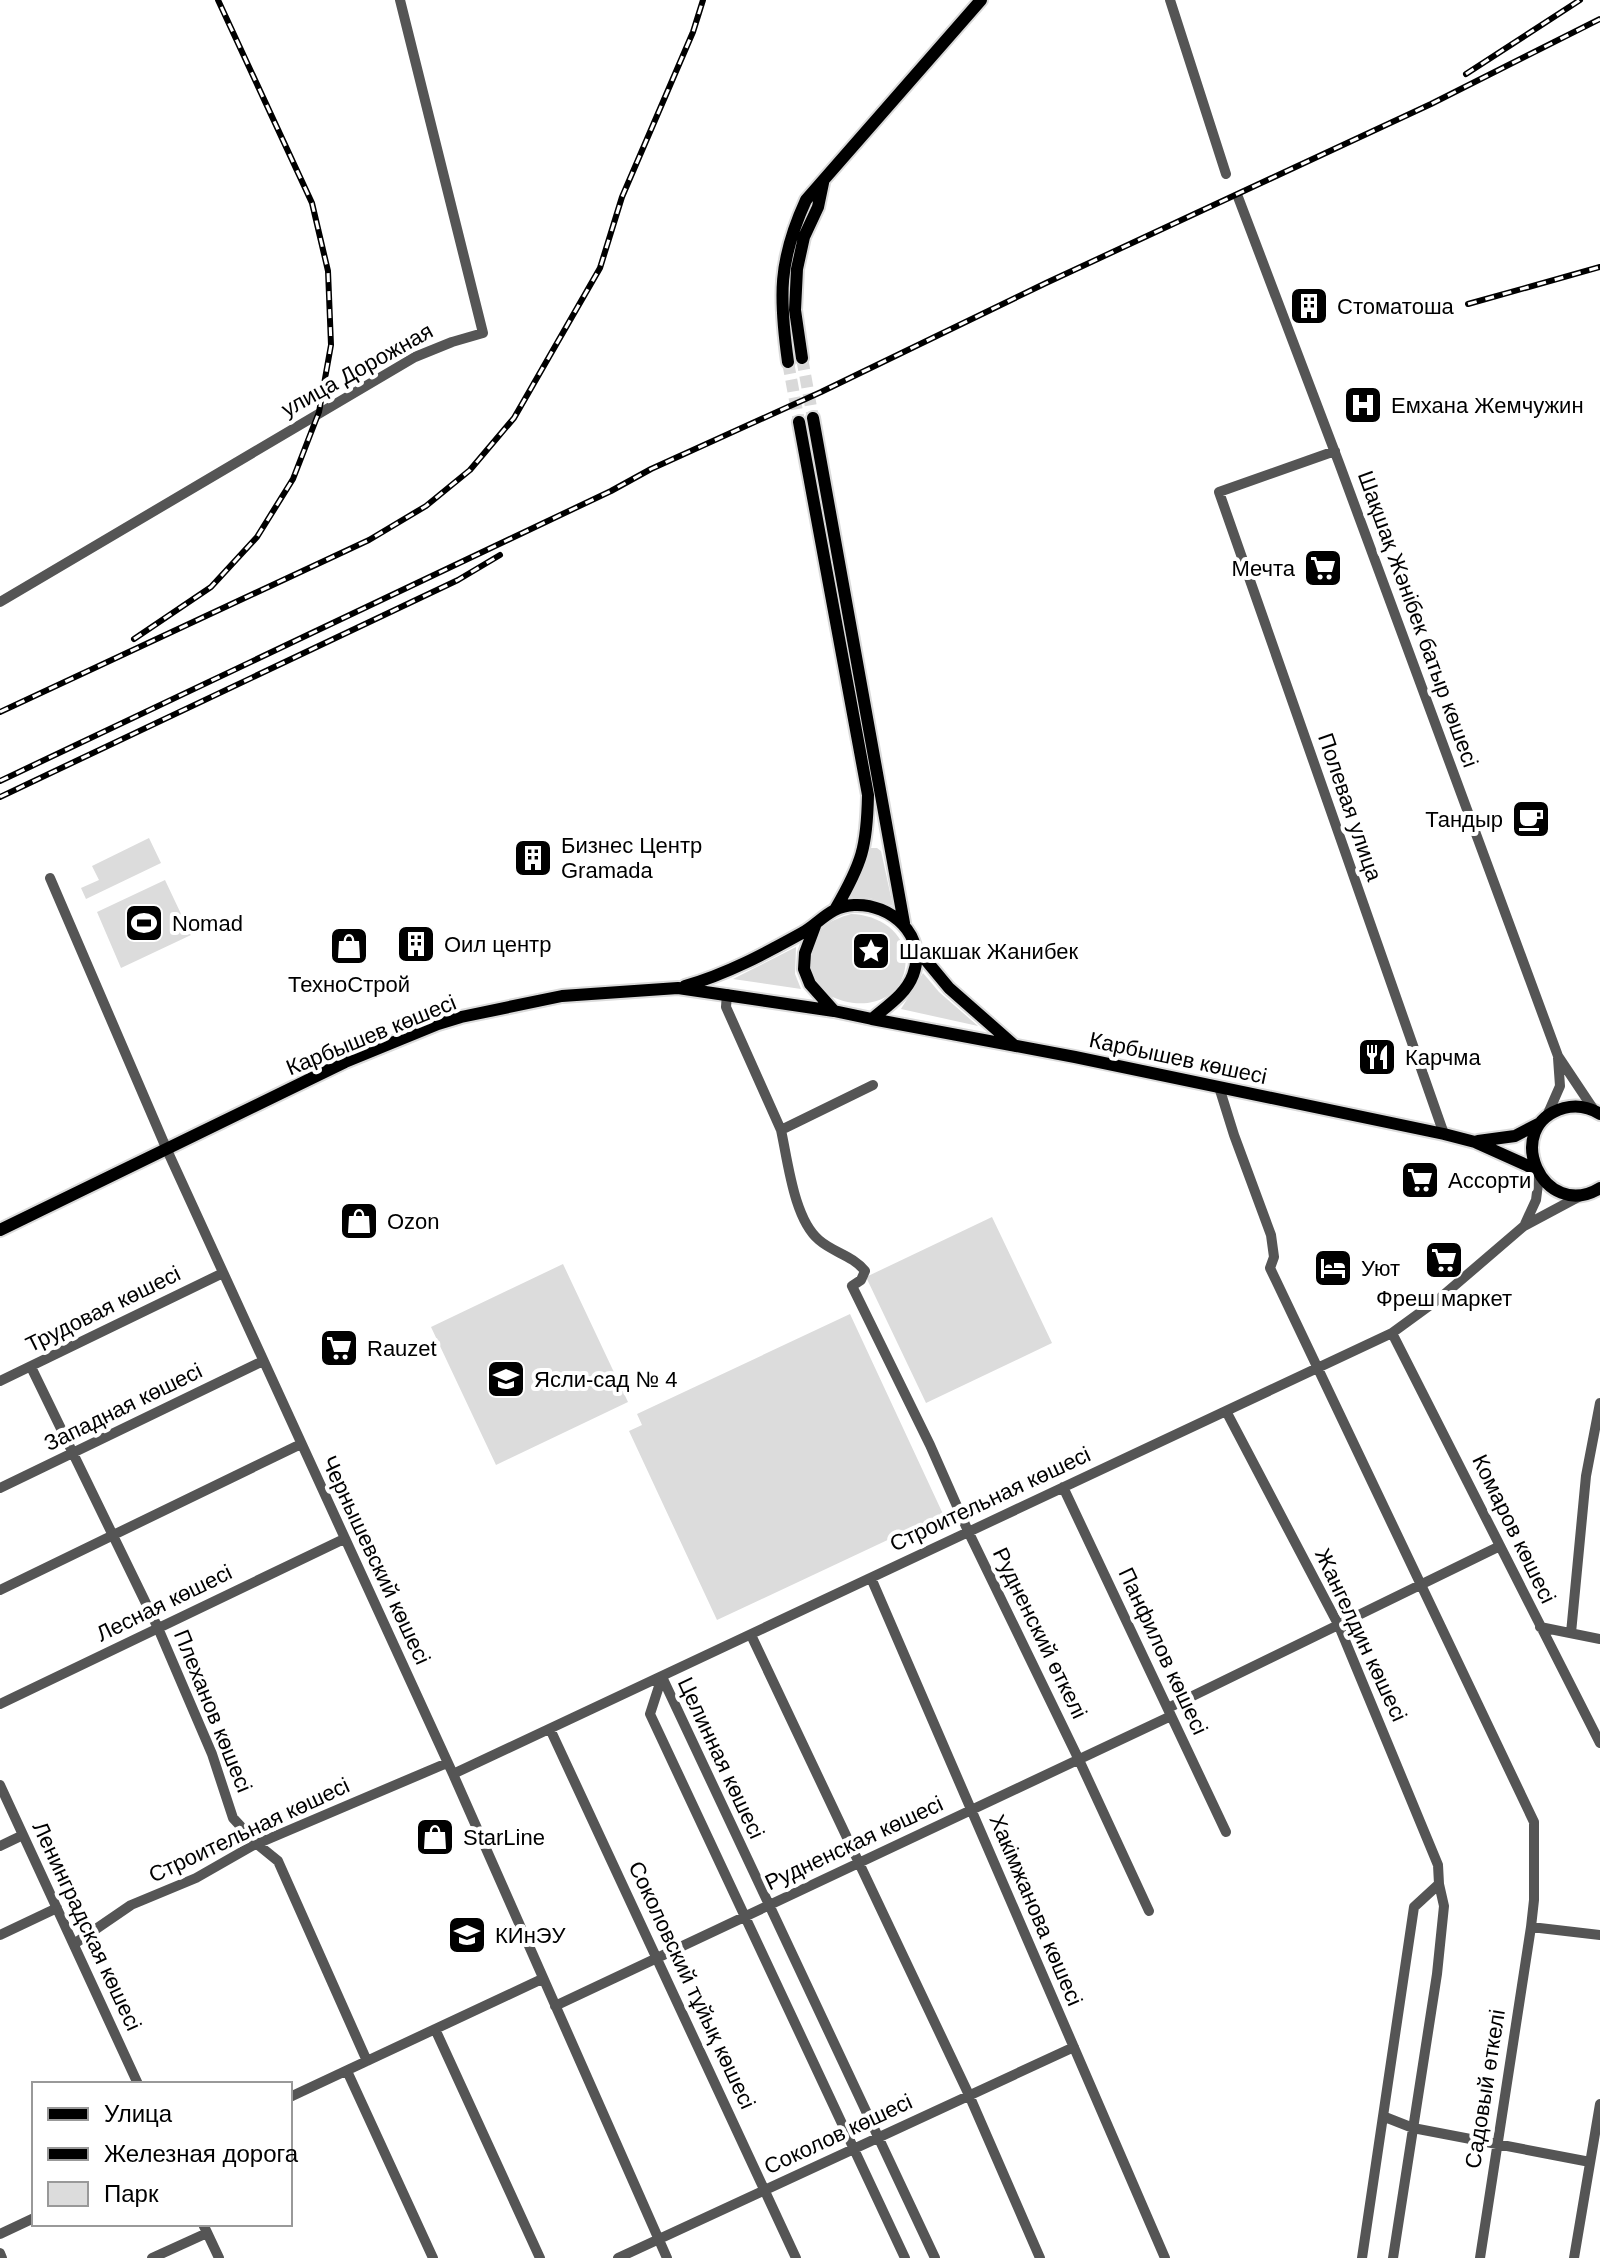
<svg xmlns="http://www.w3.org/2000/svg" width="1600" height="2258" viewBox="0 0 1600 2258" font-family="Helvetica,sans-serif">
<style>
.green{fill:#dcdcdc}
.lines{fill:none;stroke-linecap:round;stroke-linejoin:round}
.major-tunnel{stroke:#d9d9d9;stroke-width:12;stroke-dasharray:12 6;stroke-linecap:butt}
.major-casing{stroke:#dbdbdb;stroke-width:16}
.minor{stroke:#555;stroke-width:10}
.major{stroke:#000;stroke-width:12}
.rail-casing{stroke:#000;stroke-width:6}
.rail{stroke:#fff;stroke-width:3;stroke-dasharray:9;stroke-linecap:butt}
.labels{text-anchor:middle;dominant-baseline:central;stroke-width:8;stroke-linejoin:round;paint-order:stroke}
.poi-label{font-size:22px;fill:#000;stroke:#fff;text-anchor:start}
.street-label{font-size:22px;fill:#000;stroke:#fff}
</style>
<rect width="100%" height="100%" fill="#fff"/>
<path class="green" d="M149,838L161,863L86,899L81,888L99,880L92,866Z
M868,848H877L881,851L893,906L870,898L851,897Z
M165,880L191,935L121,968L97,912Z
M851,914C883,915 913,937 904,973C894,1007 854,1010 827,994C805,981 807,944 823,928C831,920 841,917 851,914Z
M796,947L795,974L801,989L733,979Z
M923,973L939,992L978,1026L901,1009Z
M992,1217L1052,1343L926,1403L866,1277Z
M563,1264L628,1402L496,1465L431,1327Z
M850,1314L943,1514L717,1620L629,1431L642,1425L637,1414Z"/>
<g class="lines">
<path class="major-tunnel" d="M802,358L813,418
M788,362L799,422"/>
<g class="major-casing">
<path id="major" d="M802,358L795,310L797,269L804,237L818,207L823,183
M788,362C779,297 778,261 806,200L981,0
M813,418L904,923
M799,422L868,795C867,847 862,863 836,908
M915,947L949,988L1015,1046
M685,986C727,974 764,954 802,933C820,923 830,906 854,905C891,903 928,936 913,975C906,994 887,1006 872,1019L834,1011L810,984L804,969L805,953L815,926
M872,1019L1075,1057L1444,1134L1475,1142L1535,1169
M1600,1114C1589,1107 1576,1105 1564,1108C1500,1126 1543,1223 1600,1188
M1478,1141L1515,1136L1540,1123
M0,1230L345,1062L438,1024L461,1017L562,996L678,988L834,1011"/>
</g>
<path class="minor" d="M1170,0L1226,174
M1238,197L1339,463L1558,1056L1594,1110
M1335,451L1219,492L1444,1134
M0,602L415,357L452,342L483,333L400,0
M50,878L167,1150L453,1774L667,2258
M727,994L726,1007L781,1130L873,1085
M1219,1087L1234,1135L1271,1235L1274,1257L1270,1268L1534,1822V1900L1531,1927L1480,2258
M1546,1118L1560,1086L1558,1058
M781,1130C788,1162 794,1219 819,1240C834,1253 852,1255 865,1271L861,1280L852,1286L930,1445L968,1531L1079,1760L1149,1911
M1525,1224L1536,1200L1539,1176
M1392,1333L1600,1743
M31,1367L158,1628L212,1754L233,1818L257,1844L278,1861L367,2061
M0,1381L223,1273
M1226,1411L1339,1626L1438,1865L1439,1884L1444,1906L1437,1974L1393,2258
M1063,1487L1226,1832
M0,1488L263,1361
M871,1578L1165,2258
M0,1590L301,1444
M1540,1627L1600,1639
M1571,1633L1586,1476L1600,1403
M751,1635L969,2095L1040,2258
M662,1677L935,2258
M662,1677L650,1714L905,2258
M0,1704L344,1539
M1168,1708L1500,1546
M550,1729L796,2258
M453,1774L1392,1333L1440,1298L1524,1226L1582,1195
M0,1785L138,2084
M0,1846L23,1835
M1531,1927L1600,1935
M0,1935L57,1908
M74,1944L131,1905L196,1878L252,1846L447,1763
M555,2006L1171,1716
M435,2029L540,2258
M347,2071L433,2258
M290,2097L542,1979
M1385,2117L1413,2128L1590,2162
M203,2224L219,2258
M0,2234L34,2218
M0,2253L2,2258
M152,2258L207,2233
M618,2258L1074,2047
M1362,2258L1414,1907L1439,1884
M1574,2258L1600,2104"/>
<use href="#major" class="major"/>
<g class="rail-casing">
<path id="rail" d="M1466,74L1580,0
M1468,304L1600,267
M134,639L211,587L257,537L293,479L319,412L331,345L328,271L312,203L218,0
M0,712L369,540L426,506L470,470L514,418L600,268L622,197L693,32L703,0
M0,781L611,491L651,469L821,392L1046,283L1431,104L1600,19
M0,797L458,580L500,555"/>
</g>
<use href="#rail" class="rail"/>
</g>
<defs>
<g id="building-square" transform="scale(2)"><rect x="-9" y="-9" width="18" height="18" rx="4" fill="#000" stroke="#fff"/><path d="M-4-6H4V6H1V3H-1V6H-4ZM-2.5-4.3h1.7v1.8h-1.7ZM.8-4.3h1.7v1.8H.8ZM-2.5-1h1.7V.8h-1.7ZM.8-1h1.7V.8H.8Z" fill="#fff"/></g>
<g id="hospital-square" transform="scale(2)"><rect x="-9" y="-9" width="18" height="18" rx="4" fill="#000" stroke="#fff"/><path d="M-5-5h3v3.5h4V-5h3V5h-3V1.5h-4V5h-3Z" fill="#fff"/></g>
<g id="supermarket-square" transform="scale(2)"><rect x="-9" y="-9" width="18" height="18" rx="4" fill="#000" stroke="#fff"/><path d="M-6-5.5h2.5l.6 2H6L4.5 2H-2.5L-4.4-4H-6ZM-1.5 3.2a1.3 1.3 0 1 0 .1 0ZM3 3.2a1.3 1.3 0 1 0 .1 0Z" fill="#fff"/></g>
<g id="cafe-square" transform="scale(2)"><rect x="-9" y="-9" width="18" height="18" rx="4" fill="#000" stroke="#fff"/><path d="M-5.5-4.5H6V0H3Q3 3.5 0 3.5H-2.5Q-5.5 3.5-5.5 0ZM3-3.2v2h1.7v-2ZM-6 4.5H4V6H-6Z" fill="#fff"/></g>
<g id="stadium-square" transform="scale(2)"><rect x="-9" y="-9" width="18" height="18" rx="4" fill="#000" stroke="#fff"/><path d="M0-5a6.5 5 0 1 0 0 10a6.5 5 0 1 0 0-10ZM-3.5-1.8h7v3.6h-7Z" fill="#fff"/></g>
<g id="shop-square" transform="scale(2)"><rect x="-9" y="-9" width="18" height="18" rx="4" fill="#000" stroke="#fff"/><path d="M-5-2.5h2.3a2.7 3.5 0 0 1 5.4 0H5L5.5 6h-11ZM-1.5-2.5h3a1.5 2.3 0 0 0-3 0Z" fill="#fff"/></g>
<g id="sight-square" transform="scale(2)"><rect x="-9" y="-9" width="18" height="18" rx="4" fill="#000" stroke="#fff"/><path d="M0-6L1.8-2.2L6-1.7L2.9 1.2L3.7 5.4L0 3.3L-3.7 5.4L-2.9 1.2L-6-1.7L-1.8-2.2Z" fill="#fff"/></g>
<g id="restaurant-square" transform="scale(2)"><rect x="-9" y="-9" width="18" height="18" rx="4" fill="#000" stroke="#fff"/><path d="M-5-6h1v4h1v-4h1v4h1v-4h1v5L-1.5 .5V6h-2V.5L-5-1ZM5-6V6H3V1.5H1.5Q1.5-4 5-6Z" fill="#fff"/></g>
<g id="hotel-square" transform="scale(2)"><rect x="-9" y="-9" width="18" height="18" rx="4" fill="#000" stroke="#fff"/><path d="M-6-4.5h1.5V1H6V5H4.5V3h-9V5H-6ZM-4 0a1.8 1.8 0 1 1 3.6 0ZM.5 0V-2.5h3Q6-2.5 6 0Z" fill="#fff"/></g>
<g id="school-square" transform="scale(2)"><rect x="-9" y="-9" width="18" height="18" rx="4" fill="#000" stroke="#fff"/><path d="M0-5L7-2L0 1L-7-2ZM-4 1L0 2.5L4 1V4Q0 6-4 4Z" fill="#fff"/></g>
<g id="university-square" transform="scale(2)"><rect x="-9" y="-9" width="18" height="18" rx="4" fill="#000" stroke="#fff"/><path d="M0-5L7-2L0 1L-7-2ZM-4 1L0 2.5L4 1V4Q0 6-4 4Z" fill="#fff"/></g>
</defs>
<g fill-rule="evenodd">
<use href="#building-square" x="1309" y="306"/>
<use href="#hospital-square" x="1363" y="405"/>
<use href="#supermarket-square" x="1323" y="568"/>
<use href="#cafe-square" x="1531" y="819"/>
<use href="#building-square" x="533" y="858"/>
<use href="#stadium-square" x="144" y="923"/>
<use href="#building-square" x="416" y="944"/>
<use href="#shop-square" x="349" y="946"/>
<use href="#sight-square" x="871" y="951"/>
<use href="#restaurant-square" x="1377" y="1057"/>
<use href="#supermarket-square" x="1420" y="1180"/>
<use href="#shop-square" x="359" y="1221"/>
<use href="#supermarket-square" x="1444" y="1260"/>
<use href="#hotel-square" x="1333" y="1268"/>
<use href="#supermarket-square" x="339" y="1348"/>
<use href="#school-square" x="506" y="1379"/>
<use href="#shop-square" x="435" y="1837"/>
<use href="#university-square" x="467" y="1935"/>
</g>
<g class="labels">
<g class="poi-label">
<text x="1337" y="306">Стоматоша</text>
<text x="1391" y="405">Емхана Жемчужин</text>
<text x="1295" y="568" text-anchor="end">Мечта</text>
<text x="1503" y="819" text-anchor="end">Тандыр</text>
<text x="561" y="845">Бизнес Центр<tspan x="561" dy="25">Gramada</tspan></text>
<text x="172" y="923">Nomad</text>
<text x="444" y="944">Оил центр</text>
<text x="899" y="951">Шакшак Жанибек</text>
<text x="349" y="984" text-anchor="middle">ТехноСтрой</text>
<text x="1405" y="1057">Карчма</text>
<text x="1448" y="1180">Ассорти</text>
<text x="387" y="1221">Ozon</text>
<text x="1361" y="1268">Уют</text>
<text x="1444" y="1298" text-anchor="middle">Фреш маркет</text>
<text x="367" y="1348">Rauzet</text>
<text x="534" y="1379">Ясли-сад № 4</text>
<text x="463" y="1837">StarLine</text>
<text x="495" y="1935">КИнЭУ</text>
</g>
<g class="street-label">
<text transform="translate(357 370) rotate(-29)">улица Дорожная</text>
<text transform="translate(1418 619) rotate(70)">Шақшақ Жәнібек батыр көшесі</text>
<text transform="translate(1350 807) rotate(71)">Полевая улица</text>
<text transform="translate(371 1035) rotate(-22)">Карбышев көшесі</text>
<text transform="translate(1178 1058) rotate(12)">Карбышев көшесі</text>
<text transform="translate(103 1309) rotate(-26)">Трудовая көшесі</text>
<text transform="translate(123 1407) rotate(-26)">Западная көшесі</text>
<text transform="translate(990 1499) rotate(-25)">Строительная көшесі</text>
<text transform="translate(1514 1529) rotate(64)">Комаров көшесі</text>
<text transform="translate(376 1560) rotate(65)">Чернышевский көшесі</text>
<text transform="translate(164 1603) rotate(-26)">Лесная көшесі</text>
<text transform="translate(1040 1633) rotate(64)">Рудненский өткелі</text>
<text transform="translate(1361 1635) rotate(65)">Жангелдин көшесі</text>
<text transform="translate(1163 1651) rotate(65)">Панфилов көшесі</text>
<text transform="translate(213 1711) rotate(68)">Плеханов көшесі</text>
<text transform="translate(721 1758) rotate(65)">Целинная көшесі</text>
<text transform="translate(249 1830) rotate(-25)">Строительная көшесі</text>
<text transform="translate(854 1843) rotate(-25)">Рудненская көшесі</text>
<text transform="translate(1036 1910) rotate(67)">Хакімжанова көшесі</text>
<text transform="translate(87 1926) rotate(65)">Ленинградская көшесі</text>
<text transform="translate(692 1985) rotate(65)">Соколовский тұйық көшесі</text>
<text transform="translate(1485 2089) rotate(-81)">Садовый өткелі</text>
<text transform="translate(838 2134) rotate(-25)">Соколов көшесі</text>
</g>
</g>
<rect x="32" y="2082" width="260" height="144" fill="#ffffff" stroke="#999999" stroke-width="2"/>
<rect x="48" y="2108" width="40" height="12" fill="#000000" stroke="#999999" stroke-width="2"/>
<text x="104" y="2122" font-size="24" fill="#000000">Улица</text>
<rect x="48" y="2148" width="40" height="12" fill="#000000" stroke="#999999" stroke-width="2"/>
<text x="104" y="2162" font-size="24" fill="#000000">Железная дорога</text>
<rect x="48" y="2182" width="40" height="24" fill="#dcdcdc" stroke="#999999" stroke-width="2"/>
<text x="104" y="2202" font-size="24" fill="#000000">Парк</text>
</svg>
